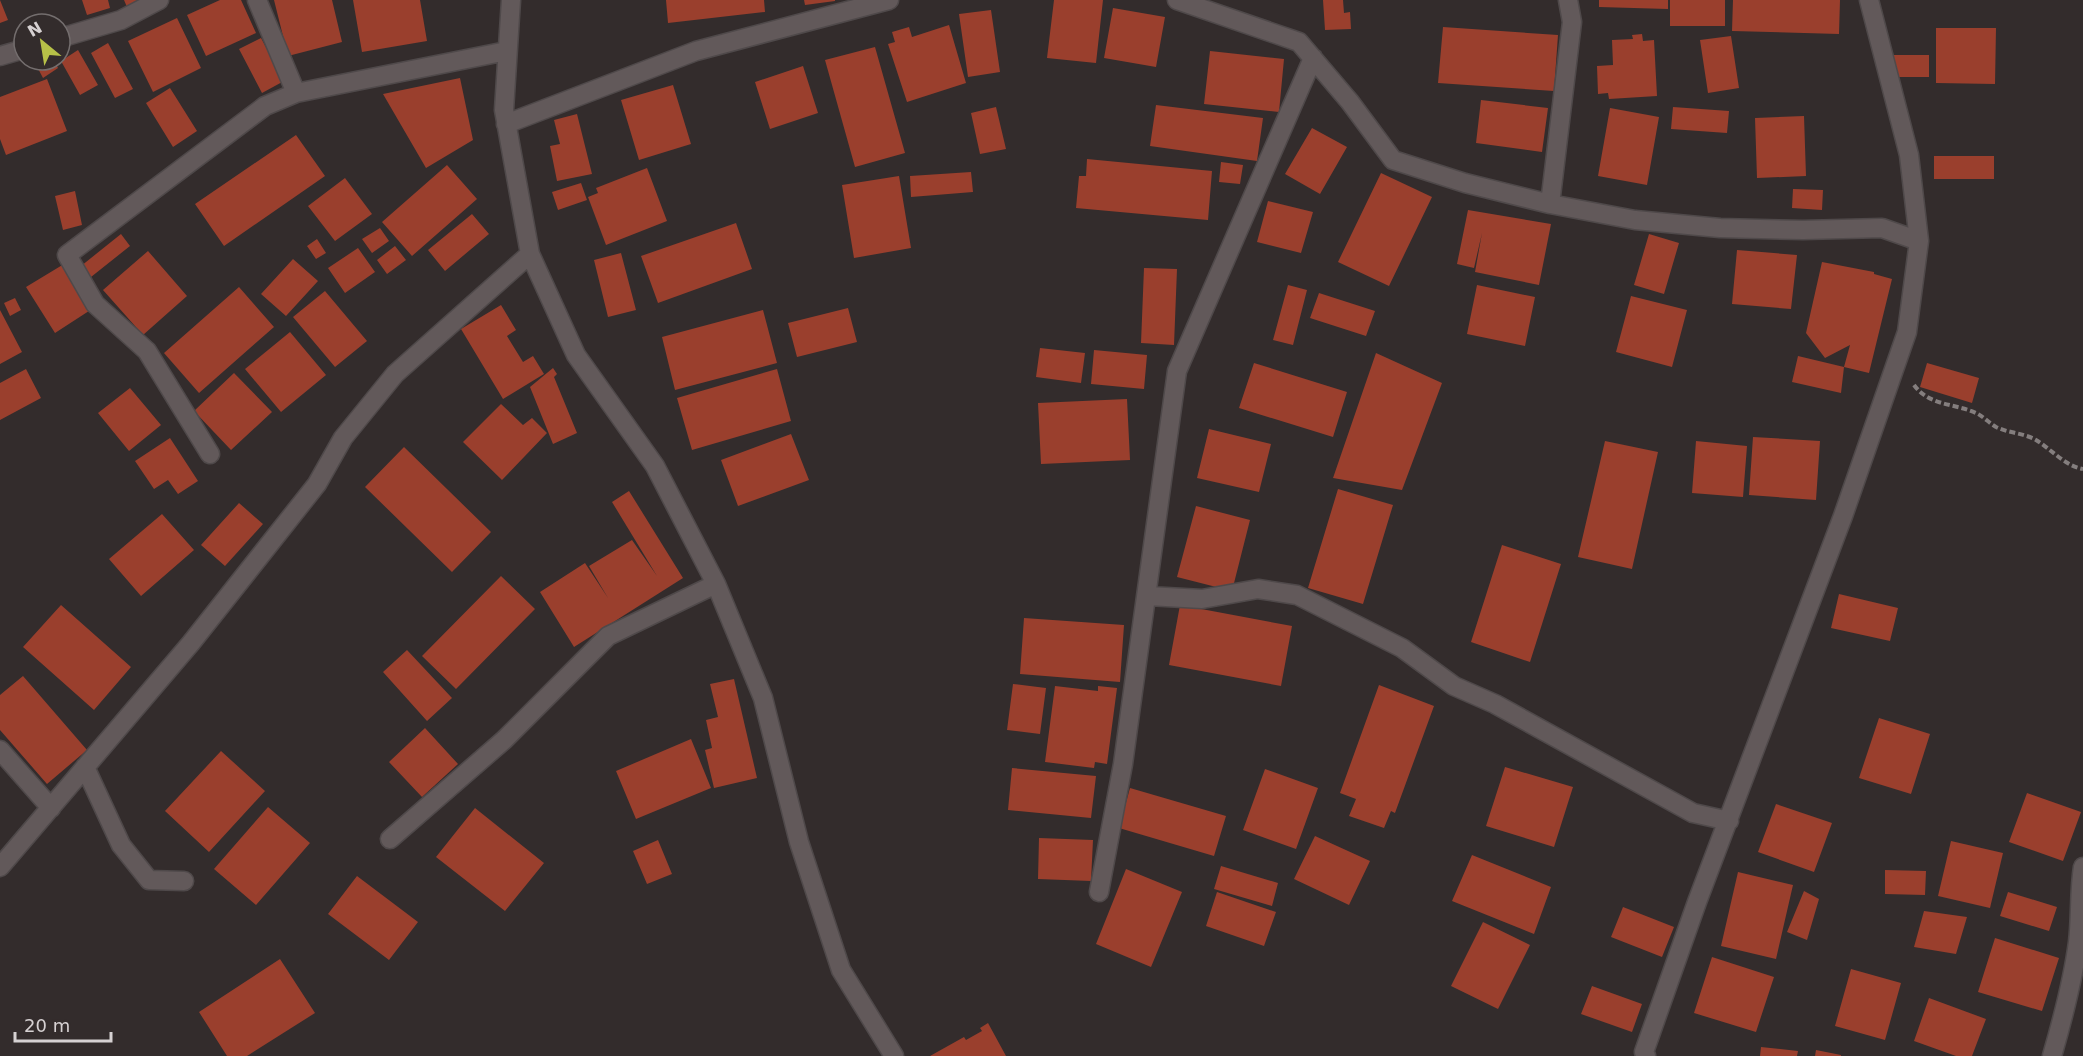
<svg xmlns="http://www.w3.org/2000/svg" width="2083" height="1056" viewBox="0 0 2083 1056" font-family="'DejaVu Sans',sans-serif">
<style>
.building{fill:#9a3f2d}
.lines{fill:none;stroke-linecap:round;stroke-linejoin:round}
.street-casing{stroke:#4f494a;stroke-width:21}
.path{stroke:#847e7e;stroke-width:4;stroke-dasharray:6 3;stroke-linecap:butt}
.street{stroke:#62595a;stroke-width:18}
</style>
<rect width="100%" height="100%" fill="#332c2c"/>
<path class="building" d="M0,0L8,20L0,23Z
M82,0H108L110,8L87,15Z
M124,0H143L127,7Z
M220,0H241L256,33L206,56L187,15Z
M274,0H332L342,42L288,56Z
M353,0H420L427,41L362,52Z
M666,0H764L765,12L668,23Z
M804,0H835V1L805,5Z
M1054,0H1103L1096,63L1047,58Z
M1323,0H1343L1344,13L1350,12L1351,29L1325,30Z
M1599,0H1668V9L1599,7Z
M1670,0H1725V26H1670Z
M1733,0H1840L1839,34L1732,31Z
M1113,8L1165,17L1156,67L1104,58Z
M991,10L1000,72L968,77L959,14Z
M177,18L201,68L153,92L128,41Z
M949,25L966,83L907,102L888,44L895,42L892,32L909,27L912,37Z
M1443,27L1558,35L1554,91L1438,83Z
M1936,28H1996L1995,84L1936,83Z
M1642,34L1643,41L1654,40L1657,96L1609,99L1608,93L1598,94L1597,66L1613,65L1612,40L1633,39L1632,35Z
M1731,36L1739,88L1708,93L1700,40Z
M261,38L284,81L262,93L239,49Z
M108,43L133,89L115,98L91,53Z
M875,47L905,153L855,167L825,60Z
M78,50L98,85L80,95L61,61Z
M1210,51L1284,59L1279,112L1204,104Z
M1894,55H1929V77H1894Z
M35,60H54L58,68L43,78L34,61Z
M803,66L818,113L770,129L755,82Z
M460,78L473,140L426,168L383,94Z
M47,79L67,131L6,155L0,139V97Z
M673,85L691,144L639,160L621,100Z
M170,88L197,131L173,147L146,103Z
M1481,100L1548,108L1542,152L1476,143Z
M1156,105L1263,118L1257,161L1150,146Z
M996,107L1006,149L980,154L971,113Z
M1673,107L1729,111L1727,133L1671,129Z
M1610,108L1659,117L1647,185L1598,176Z
M577,114L592,174L557,181L550,146L560,144L554,120Z
M1804,116L1806,176L1757,178L1755,118Z
M1312,128L1347,147L1320,194L1285,174Z
M296,135L325,176L224,246L195,204Z
M1934,156H1994V179H1934Z
M1087,159L1212,171L1208,220L1076,208L1079,176H1086Z
M1221,162L1243,165L1240,184L1219,182Z
M447,165L477,199L412,256L382,222Z
M647,168L667,221L606,245L588,197L598,193L596,188Z
M971,172L973,192L911,197L910,176Z
M1381,173L1432,197L1389,286L1338,262Z
M899,176L911,248L854,258L842,185Z
M345,178L372,214L335,241L308,206Z
M581,183L587,200L558,210L552,192Z
M1793,189L1823,190L1822,210L1792,208Z
M75,191L82,225L63,230L55,196Z
M1268,201L1313,212L1301,253L1257,242Z
M1468,210L1551,224L1539,285L1475,272L1482,233L1474,268L1457,264Z
M472,214L489,234L445,271L428,250Z
M736,223L752,269L658,303L641,256Z
M380,228L389,241L372,253L362,239Z
M121,234L130,246L91,277L81,266Z
M1649,234L1679,243L1664,294L1634,285Z
M317,239L326,253L316,259L307,246Z
M395,246L406,260L387,274L377,260Z
M358,248L375,272L345,293L328,268Z
M1737,250L1797,255L1791,309L1732,304Z
M148,251L187,296L143,335L103,290Z
M621,253L636,310L608,317L594,260Z
M293,259L318,281L286,316L261,294Z
M1822,262L1874,272V274L1892,279L1869,373L1844,367L1850,345L1825,358L1806,333Z
M64,264L92,309L55,333L26,287Z
M1144,268L1177,269L1174,345L1141,343Z
M1288,285L1307,290L1293,345L1273,340Z
M1477,285L1535,297L1525,346L1467,334Z
M239,287L274,327L199,393L164,353Z
M325,291L367,341L335,367L293,317Z
M1319,293L1375,311L1366,336L1310,318Z
M1631,296L1687,310L1672,367L1616,352Z
M15,298L21,310L10,316L4,303Z
M501,305L516,330L507,336L523,362L533,356L544,374L503,399L461,329Z
M848,308L857,342L797,357L788,323Z
M0,310L22,352L0,364Z
M763,310L777,363L675,390L662,337Z
M290,332L326,375L281,412L245,369Z
M1040,348L1085,353L1081,383L1036,377Z
M1094,350L1147,355L1144,389L1091,384Z
M1376,353L1442,383L1402,490L1333,478Z
M1798,356L1844,367L1841,393L1792,382Z
M1254,363L1347,392L1333,437L1239,408Z
M1927,363L1979,378L1972,403L1920,387Z
M553,368L557,374L554,377L577,433L553,444L530,387Z
M26,369L41,398L0,420V383Z
M777,369L791,421L692,450L677,398Z
M234,373L272,412L231,450L194,411Z
M130,388L161,425L129,451L98,413Z
M1127,399L1130,460L1041,464L1038,403Z
M501,404L523,425L532,418L547,433L502,480L463,442Z
M1209,429L1271,444L1259,492L1197,478Z
M791,434L809,480L738,506L721,460Z
M1753,437L1820,441L1816,500L1749,495Z
M170,438L198,481L178,494L168,480L154,489L135,461Z
M1605,441L1658,452L1632,569L1578,557Z
M1696,441L1747,446L1743,497L1692,493Z
M404,447L491,532L452,572L365,487Z
M1338,489L1393,505L1363,604L1308,588Z
M629,491L683,578L574,647L540,592L585,563L608,598L589,566L632,540L657,576L612,502Z
M239,503L263,524L225,566L201,545Z
M1196,506L1250,520L1232,591L1177,577Z
M162,514L194,550L141,596L109,559Z
M1502,545L1561,564L1530,662L1471,642Z
M501,576L535,609L456,689L422,656Z
M1839,594L1898,608L1890,641L1831,628Z
M61,605L131,667L94,710L23,647Z
M1180,605L1292,626L1281,686L1169,665Z
M1024,618L1124,625L1120,682L1020,674Z
M407,650L452,698L427,721L383,672Z
M23,676L87,750L47,784L0,730V695Z
M734,679L757,778L714,788L705,750L712,748L706,720L718,717L710,684Z
M1013,684L1046,688L1040,734L1007,730Z
M1379,685L1434,706L1395,813L1391,811L1384,828L1349,816L1356,799L1340,793Z
M1055,686L1098,691V686L1117,688L1107,764L1095,762L1094,768L1045,762Z
M1879,718L1930,734L1911,794L1859,778Z
M425,728L458,764L422,797L389,762Z
M691,739L711,788L636,819L616,771Z
M221,751L265,791L209,852L165,811Z
M1505,767L1573,787L1554,847L1486,826Z
M1012,768L1096,776L1091,818L1008,810Z
M1265,769L1318,788L1296,849L1243,830Z
M1130,788L1226,816L1214,856L1119,828Z
M2027,793L2081,812L2063,861L2009,842Z
M1776,804L1832,823L1814,872L1758,852Z
M268,807L310,843L256,905L214,869Z
M475,808L544,863L505,911L436,857Z
M1315,836L1370,861L1349,905L1294,879Z
M1039,838L1093,840L1091,881L1038,879Z
M658,840L672,874L647,884L633,851Z
M1951,841L2003,853L1990,908L1938,896Z
M1472,855L1551,887L1534,934L1452,901Z
M1221,866L1278,883L1272,906L1214,889Z
M1126,869L1182,892L1151,967L1096,944Z
M1885,870L1926,871L1925,895L1885,894Z
M1738,872L1793,885L1776,959L1721,946Z
M357,876L418,922L389,960L328,914Z
M1804,891L1819,899L1807,940L1787,932Z
M1217,892L1276,912L1264,946L1206,926Z
M2008,892L2057,907L2049,931L2000,916Z
M1623,907L1674,927L1662,957L1611,937Z
M1924,911L1967,917L1956,954L1914,947Z
M1483,922L1530,945L1498,1009L1451,986Z
M1995,938L2059,958L2042,1011L1978,992Z
M1712,957L1774,977L1756,1032L1694,1013Z
M280,959L315,1013L247,1056H227L199,1012Z
M1851,969L1901,983L1885,1040L1835,1026Z
M1592,986L1642,1004L1632,1032L1581,1014Z
M1929,998L1986,1019L1972,1056H1956L1914,1041Z
M988,1023L1006,1056H930L964,1037L966,1040L982,1031L980,1028Z
M1761,1047L1798,1051L1797,1056H1760Z
M1816,1050L1841,1055V1056H1815Z"/>
<g class="lines">
<g class="street-casing">
<path id="street" d="M257,0L296,93
M511,0L504,110L530,254L576,355L655,466L716,584L763,698L799,842L841,970L894,1056
M1177,0L1299,42L1350,102L1393,160L1465,183L1550,204L1635,220L1720,228L1803,230L1882,228L1919,241
M60,38L121,20L159,0
M0,56L24,49
M506,124L696,51L889,0
M1550,204L1572,22L1568,0
M210,454L147,351L95,304L67,255L265,106L296,93L507,51
M1148,596L1202,599L1258,589L1297,595L1402,648L1454,686L1495,704L1693,813L1729,821
M0,750L51,808
M85,767L121,845L149,880L184,881
M390,839L504,740L608,636L716,584
M0,867L191,643L317,484L343,438L395,374L530,254
M1099,892L1123,764L1177,371L1313,58
M1646,1056L1644,1052L1697,902L1843,516L1907,332L1919,241L1909,155L1869,0
M2052,1056C2063,1018 2073,980 2078,942C2081,917 2079,892 2083,867"/>
</g>
<path class="path" d="M1914,385C1929,406 1954,403 1976,413C1983,416 1989,423 1996,427C2008,433 2024,433 2036,440C2051,449 2065,466 2083,469"/>
<use href="#street" class="street"/>
</g>
<g transform="translate(42 42) rotate(330)"><circle r="28" fill="#332c2c" stroke="#746e6e" stroke-width="1.5"/>
<path d="M0-4.5L10 22L0 15L-10 22Z" fill="#b7c148"/>
<text y="-9" font-size="16" font-weight="bold" text-anchor="middle" fill="#d6d1d2">N</text>
</g>
<path d="M15 1032v9h96v-9" fill="none" stroke="#d6d1d2" stroke-width="3"/>
<text x="24" y="1032" font-size="18" fill="#d6d1d2" stroke="#332c2c" stroke-width="4.5" paint-order="stroke">20 m</text>
</svg>
